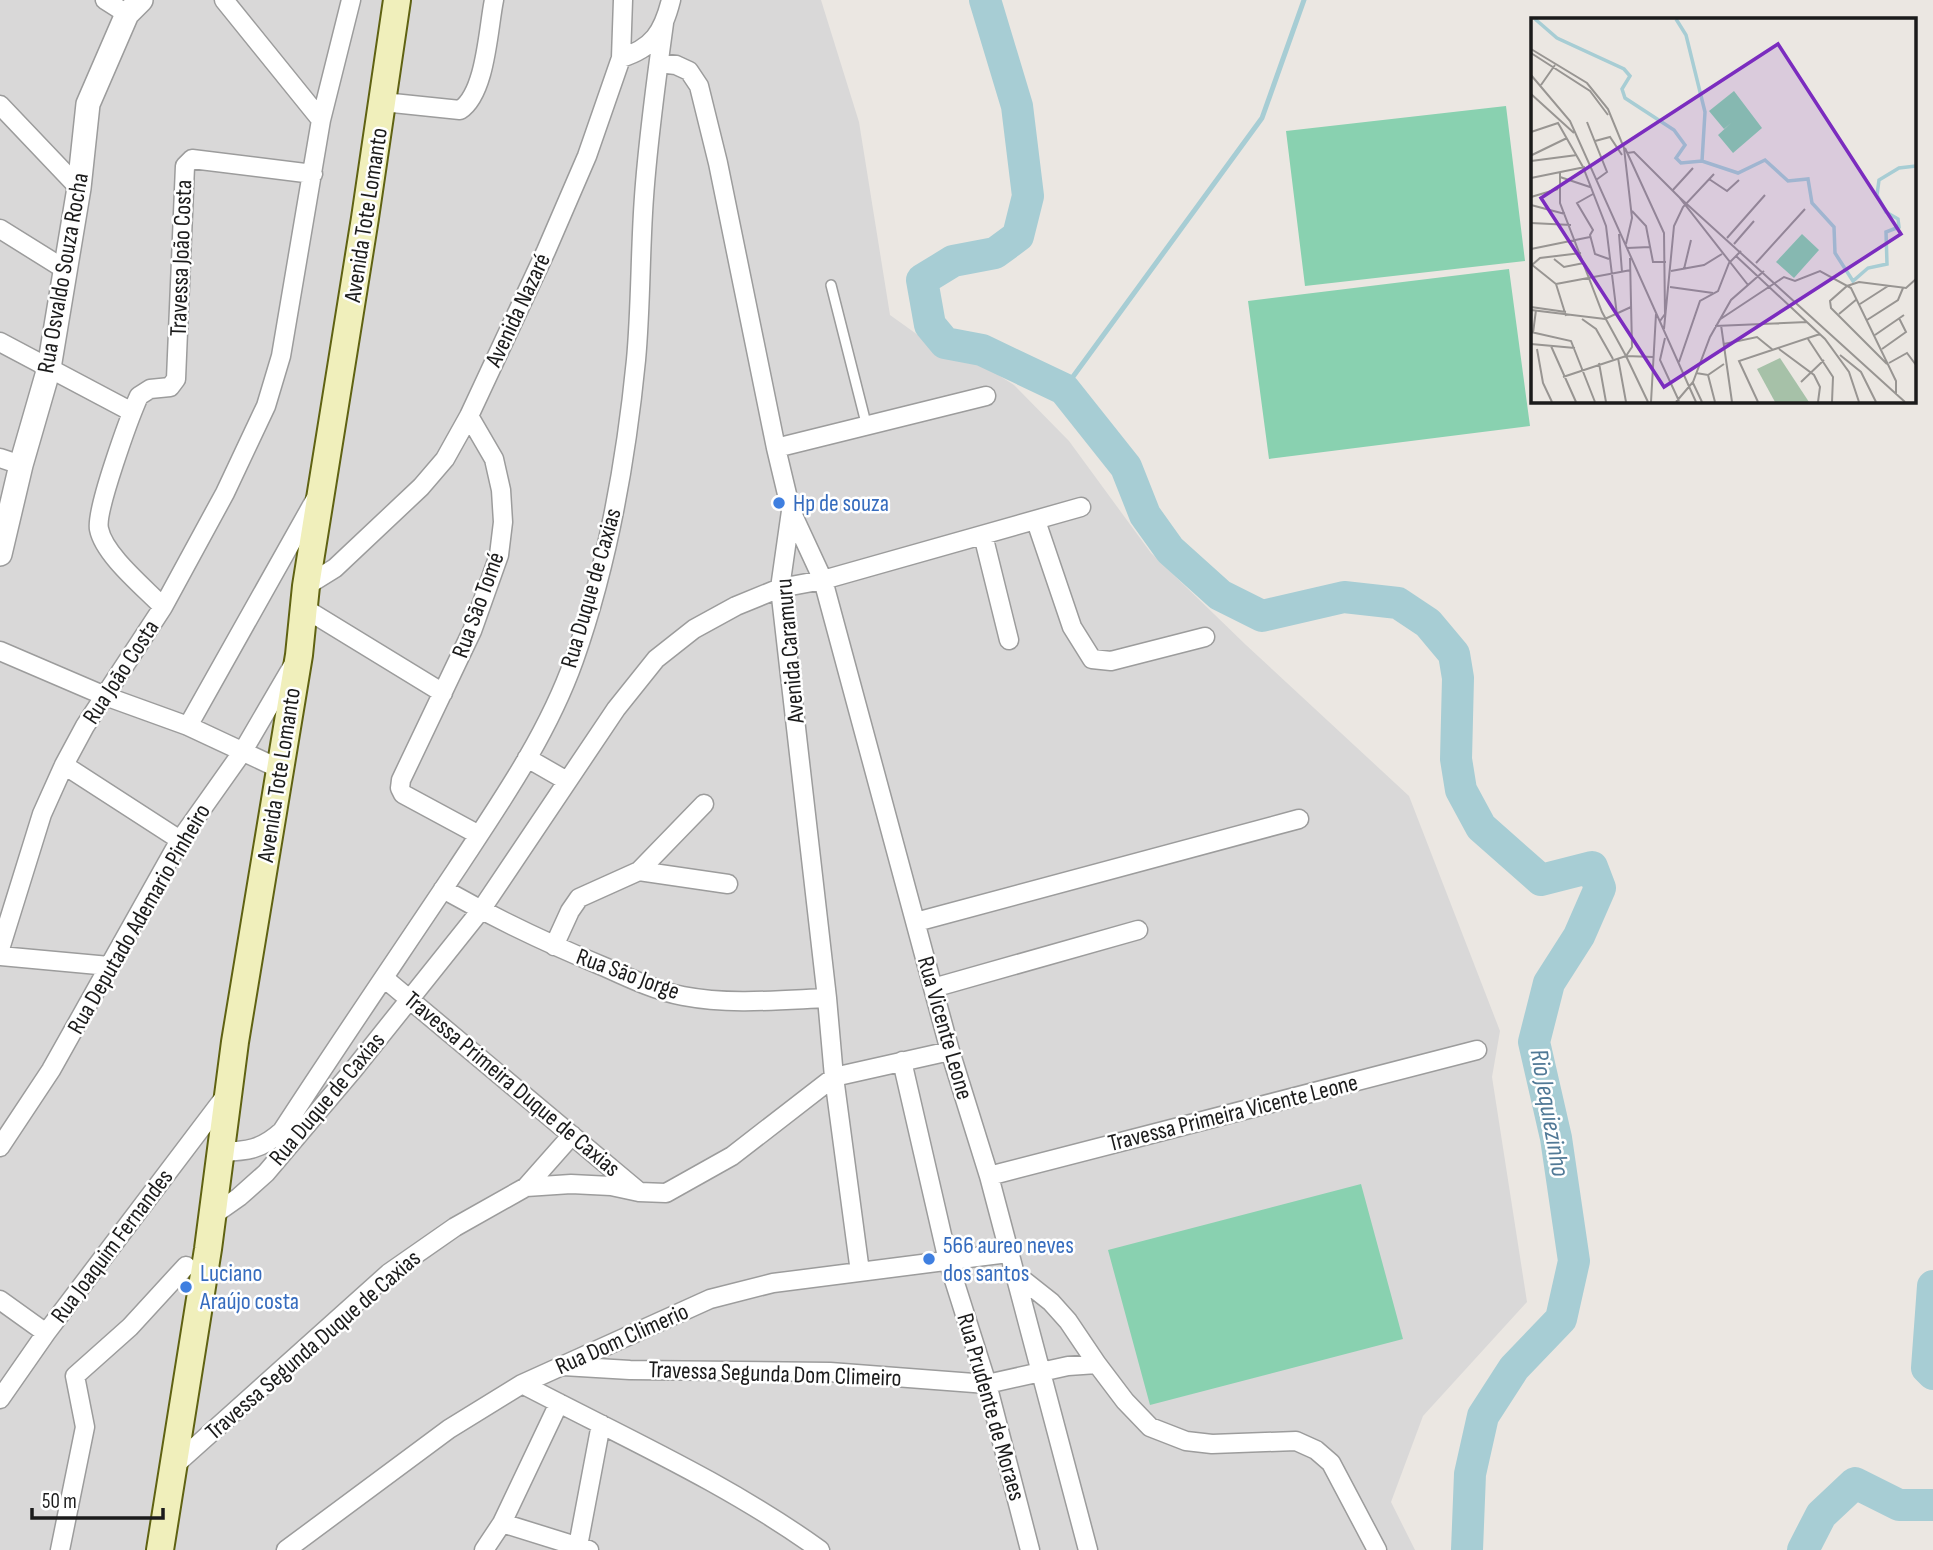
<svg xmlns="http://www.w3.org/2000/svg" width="1933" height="1550" viewBox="0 0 1933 1550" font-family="'Sofia Sans Condensed',sans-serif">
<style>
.residential{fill:#d9d8d8}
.pitch{fill:#89d1b0}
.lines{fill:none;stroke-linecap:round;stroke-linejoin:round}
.stream{stroke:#a7cdd4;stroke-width:5}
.river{stroke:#a7cdd4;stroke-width:32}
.service-casing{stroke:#9c9c9c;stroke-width:12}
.minor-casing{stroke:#9c9c9c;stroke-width:21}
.tertiary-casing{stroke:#9c9c9c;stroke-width:26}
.secondary-casing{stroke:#5f6212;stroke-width:30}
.service{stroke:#fff;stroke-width:9}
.minor{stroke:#fff;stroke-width:18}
.tertiary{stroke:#fff;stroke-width:23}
.secondary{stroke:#f0efbb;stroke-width:26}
.shop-dot{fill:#3f7fe0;stroke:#fff;stroke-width:2.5}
.labels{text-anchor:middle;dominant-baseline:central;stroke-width:5;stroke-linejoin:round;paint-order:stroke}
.street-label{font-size:24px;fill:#1b1b1b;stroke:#fff}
.shop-label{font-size:24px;fill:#366cbe;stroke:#fff;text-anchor:start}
.water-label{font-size:26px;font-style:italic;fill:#517996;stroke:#fff}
.inset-river{fill:none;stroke:#a7cdd4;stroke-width:3.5}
.inset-road{fill:none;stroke:#989592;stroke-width:2}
.view{fill:#7b2cbf;fill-opacity:0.15;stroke:#7b2cbf;stroke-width:3.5}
.inset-edge{fill:none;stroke:#1b1b1b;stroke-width:3.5}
</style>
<rect width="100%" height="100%" fill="#ebe7e2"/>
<path class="residential" d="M0,0H821L859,122L890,315L936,348L970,357L1014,385L1069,441L1151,553L1246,645L1409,796L1500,1031L1492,1077L1527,1302L1423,1416L1391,1502L1415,1550H0Z"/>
<path class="pitch" d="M1506,106L1525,261L1305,286L1286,131Z
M1509,269L1530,426L1269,459L1248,301Z
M1361,1184L1403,1339L1150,1405L1108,1250Z"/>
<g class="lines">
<path class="stream" d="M1064,389L1262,118L1304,0"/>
<path class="river" d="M985,0L1017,106L1028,196L1018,236L995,253L953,261L922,280L930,325L945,343L982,350L1064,389L1126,467L1145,515L1170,550L1220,595L1262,616L1344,597L1398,603L1428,623L1454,654L1458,678L1456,759L1461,790L1481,827L1541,880L1592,867L1600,888L1579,936L1549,983L1534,1042L1556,1138L1574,1261L1561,1319L1514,1368L1483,1416L1470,1474L1467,1550
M1933,1286L1927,1368L1933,1374
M1803,1550L1821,1515L1855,1483L1899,1505H1933"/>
<g class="service-casing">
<path id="service" d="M831,285L867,427"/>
</g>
<g class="minor-casing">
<path id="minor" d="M105,0L127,14
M224,0L321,120
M621,58L623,0
M659,63L676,65L689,71L699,86L718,163L776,448L791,511L780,588L827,998L834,1077L860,1272
M383,102L460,110C486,93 488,29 494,0
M0,105L79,188
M0,229L66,270
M0,342L132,412
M469,416L494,459L501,490L503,522L499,555L472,631L401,780L400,788L403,794L479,835
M776,448L986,396
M0,458L21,465
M791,511L823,580L950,1051L989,1176L1088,1550
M1036,521L1072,627L1092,659L1111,661L1205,637
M983,535L1009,640
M306,586L335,568L421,487L445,459L469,416L546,251L587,156L621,58C653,48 663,32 671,0
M163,607C145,588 104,555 99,529C95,511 130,416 139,396L150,389L170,387L176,379L185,166L192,159L313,174
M304,608L443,693
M0,651L105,696L188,726L280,769
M188,726L315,500
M527,758L567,781
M64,765L180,840
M639,871L728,884
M443,889C496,919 551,945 607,968C631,979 657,991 683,996C730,1005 780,1000 827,998
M916,922L1299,819
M554,946L570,911L579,898L639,871L704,804
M0,949L42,814L64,765L85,726L163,607L225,493L266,406L281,356L321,120L351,0
M0,956L109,966
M384,978L637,1190
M933,988L1138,930
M902,1061L948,1261L987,1384L1030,1550
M0,1147L51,1070L180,840L243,751L292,667
M220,1152C247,1151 261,1150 282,1131C339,1043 398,957 456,870C500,803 547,736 574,660C608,564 626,461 636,360C641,306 640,251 644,197C648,139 656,81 664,23
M989,1176L1477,1050
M526,1187L572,1135
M212,1216L239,1197L266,1173L354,1069L481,910L616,709L656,659L694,629L736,606L780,588L823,580L1081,507
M1013,1272L1051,1302L1068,1321L1097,1364
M0,1300L46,1333
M563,1366L630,1370L830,1372L987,1384L1068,1366L1097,1364L1125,1401L1150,1427L1186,1441L1212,1444L1296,1441L1316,1450L1331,1463L1377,1550
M522,1384C623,1437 727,1483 820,1550
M0,1399L46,1333L227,1094
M175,1465L389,1273L455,1227L526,1187L571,1184L611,1186L639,1192L666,1193L732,1156L834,1077L950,1051
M502,1523L589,1550
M578,1546L601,1424
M60,1550L85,1427L75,1376L130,1327L186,1266
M286,1550L449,1429L522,1384L710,1299L773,1283L1008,1253
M484,1550L502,1523L559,1403"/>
</g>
<g class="tertiary-casing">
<path id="tertiary" d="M0,554L21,465L49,368L79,188L88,104L127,14L141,0"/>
</g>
<g class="secondary-casing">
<path id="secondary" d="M160,1550L208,1249L235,1042L299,655L306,586L365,218L397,0"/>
</g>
<use href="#service" class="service"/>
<use href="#minor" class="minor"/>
<use href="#tertiary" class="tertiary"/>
<use href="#secondary" class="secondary"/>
</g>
<g class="shop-dot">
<circle cx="779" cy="503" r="7"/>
<circle cx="929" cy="1259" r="7"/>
<circle cx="186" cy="1287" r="7"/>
</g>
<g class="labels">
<g class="street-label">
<text transform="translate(366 215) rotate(-81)">Avenida Tote Lomanto</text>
<text transform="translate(181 258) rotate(-88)">Travessa João Costa</text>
<text transform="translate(63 273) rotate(-80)">Rua Osvaldo Souza Rocha</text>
<text transform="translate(518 310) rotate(-65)">Avenida Nazaré</text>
<text transform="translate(591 588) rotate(-74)">Rua Duque de Caxias</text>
<text transform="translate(478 605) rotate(-70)">Rua São Tomé</text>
<text transform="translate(790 651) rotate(-95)">Avenida Caramuru</text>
<text transform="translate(121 672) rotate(-57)">Rua João Costa</text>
<text transform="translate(279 775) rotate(-81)">Avenida Tote Lomanto</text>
<text transform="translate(139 919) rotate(-60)">Rua Deputado Ademario Pinheiro</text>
<text transform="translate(628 974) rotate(20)">Rua São Jorge</text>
<text transform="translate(945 1028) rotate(74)">Rua Vicente Leone</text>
<text transform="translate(512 1084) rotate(40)">Travessa Primeira Duque de Caxias</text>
<text transform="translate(327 1099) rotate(-50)">Rua Duque de Caxias</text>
<text transform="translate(1233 1113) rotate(-14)">Travessa Primeira Vicente Leone</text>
<text transform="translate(112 1246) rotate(-53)">Rua Joaquim Fernandes</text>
<text transform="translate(622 1339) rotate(-24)">Rua Dom Climerio</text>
<text transform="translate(313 1345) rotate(-41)">Travessa Segunda Duque de Caxias</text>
<text transform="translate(775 1374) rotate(2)">Travessa Segunda Dom Climeiro</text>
<text transform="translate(991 1407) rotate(74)">Rua Prudente de Moraes</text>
</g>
<g class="shop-label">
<text x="793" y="503">Hp de souza</text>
<text x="943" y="1245">566 aureo neves<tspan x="943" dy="28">dos santos</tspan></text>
<text x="200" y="1273">Luciano<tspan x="200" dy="28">Araújo costa</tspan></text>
</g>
<g class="water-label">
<text transform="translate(1549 1113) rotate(80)">Rio Jequiezinho</text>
</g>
</g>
<g transform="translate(1531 18)">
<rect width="385" height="385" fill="#ebe7e2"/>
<path d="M249,340L278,384H244L226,351Z" fill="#a6c1a8"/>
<path d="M203,73L231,110L202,135L187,117L200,105L193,111L178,93ZM271,216L288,232L263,260L245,244Z" fill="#89d1b0"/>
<path class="inset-river" d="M4,1L26,20L93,51L99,58L91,71L94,80L143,112L154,127L145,140L150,145L171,143L207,155L234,142L257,163L277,161L281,185L303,209L304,235L322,263L337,250L356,246L355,214L368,209L367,201L355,194L346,177L348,162L368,150L385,148M145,1L155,17L174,94L171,143"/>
<path class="inset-road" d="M0,31L56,65L77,91L93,130L101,200L95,226M0,35L59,73L77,97M0,57L39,103L165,384M10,67L24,47M0,76L43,115M56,104L76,154L65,162M0,114L27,105L52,149L75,208L86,297M64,123L79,119L91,137M94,130L133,215L134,296L129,303M96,135L103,134L148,179L217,267M1,137L36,120M0,143L46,137M29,155V185L71,294L95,338M29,159L59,169M0,160L54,149M178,161L196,173L208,162M141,173L162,150M62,176L46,185L62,212L59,217L64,236L78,241M0,179L27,171M148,179L374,384M0,187L34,196M101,193L115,208L122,244H135M0,205L40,207M88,216L91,254M385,219V248M196,220L234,177M203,226L223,203M96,230L119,229M0,231L59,219M205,238L294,321L318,354L328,384M99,240L101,329L95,338L117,384M23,241L33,249L53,245M225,245L274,191M0,246L25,266L35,298M1,247L9,240L50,235M153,251L160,222M140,253L173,247L191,236M25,266L100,252M139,269L182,275M329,286L357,268M0,289L35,294M0,292L74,301L100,289M308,296L326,281M51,301L65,311L82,341M188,302L253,259L264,263L289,253L320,270L365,363V376M336,302L367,282L372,270M190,307L201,384M184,308L276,304M133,311L143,208L152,189L183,156M0,314L40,323L64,384M2,315L5,292M344,317L373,297M134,320L129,342L148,383M277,321L302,359L301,384M0,326L44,330M193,326L226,319L242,332M20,328L45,384M6,331L12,365L21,384M248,331L283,357L289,369L287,384M351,331L375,314L368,300M309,337L330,354L345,384M87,340L95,384M148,344L169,283L187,273L198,245L210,233M68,345L75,384M358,345L376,335L385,347M356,346L300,290L299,283L316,268L328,264L375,270L385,261M165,355L177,357L193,346M177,357L184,384M32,359L95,338L122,339M270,364L293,342M162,365L171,384M120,384L125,296M145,384L162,364L179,319L200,282L233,253M227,384L208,343L289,316"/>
<path class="view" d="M247,26L370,216L133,369L10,180Z"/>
<rect width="385" height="385" class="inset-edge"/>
</g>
<path d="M32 1508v10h131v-10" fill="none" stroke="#1b1b1b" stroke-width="3.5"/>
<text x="42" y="1508" font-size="21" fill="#1b1b1b" stroke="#ffffff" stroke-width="5" paint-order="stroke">50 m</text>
</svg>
